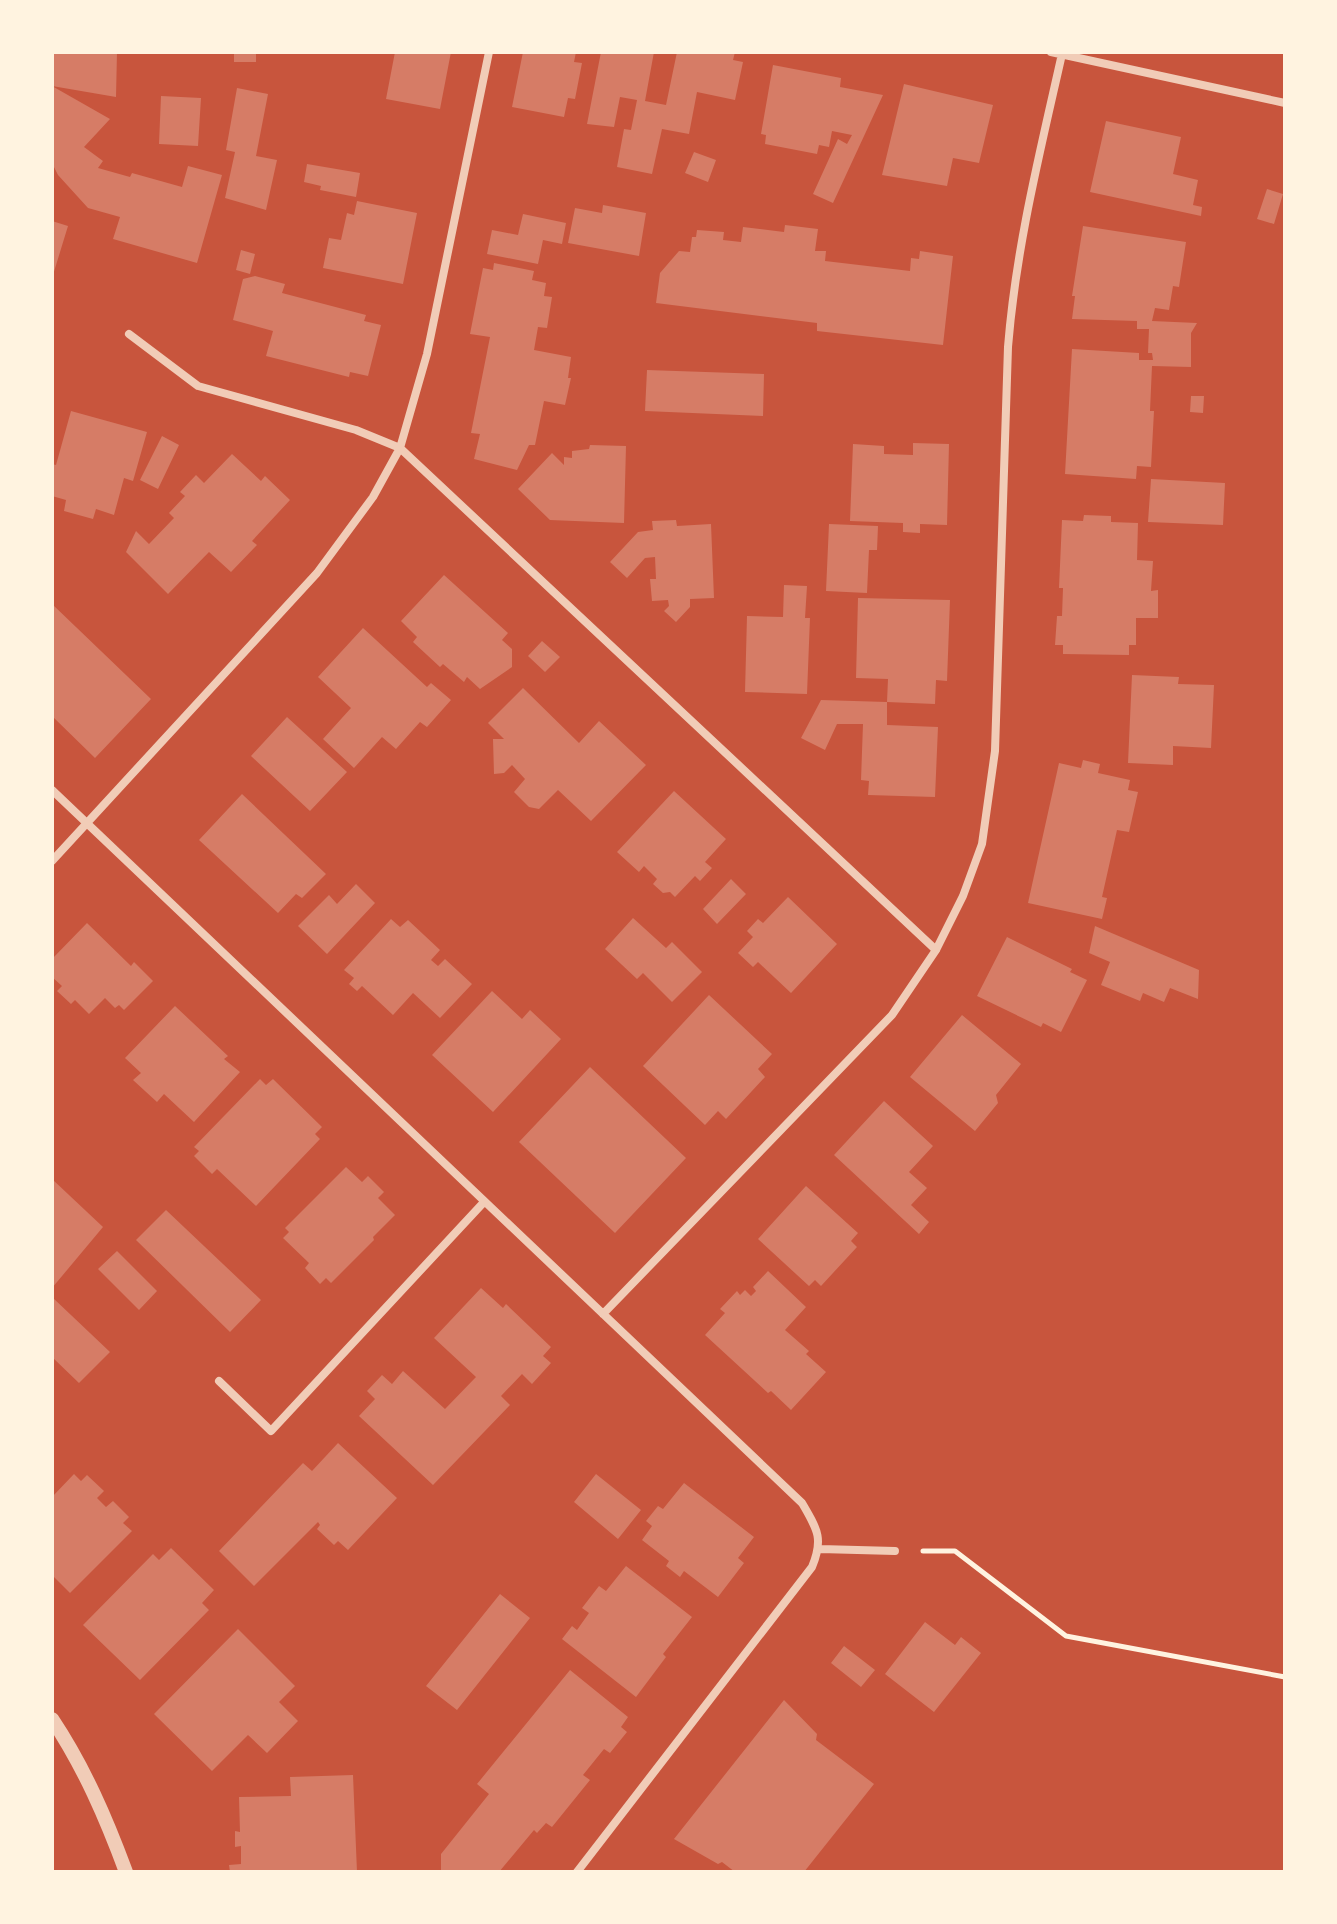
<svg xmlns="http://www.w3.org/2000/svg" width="1337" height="1924" viewBox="0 0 1337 1924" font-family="Ubuntu,sans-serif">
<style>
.building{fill:#d67c66}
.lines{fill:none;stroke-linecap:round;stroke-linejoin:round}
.path{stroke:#fff3e0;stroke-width:5}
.minor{stroke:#f1ccb7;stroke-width:8}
.tertiary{stroke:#f1ccb7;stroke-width:14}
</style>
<rect width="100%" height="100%" fill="#c8553d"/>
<path class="building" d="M52,52H117L116,97L52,86Z
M234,52H256V62H234Z
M395,52H451L440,109L386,99Z
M523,52H576L574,62L582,63L575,99L568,98L564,117L512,107Z
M601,52H654L645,101L666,105L677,52H735L733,60L743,62L735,100L697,92L689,134L662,129L652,174L617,167L624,129L631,130L637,100L620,97L614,127L587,124Z
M773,65L841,78L840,87L883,95L833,203L813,194L838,139L847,144L852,135L832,131L829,147L819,145L817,154L765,144L766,135L761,134Z
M904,84L993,105L979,163L953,158L947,186L882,175Z
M52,86L110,119L84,147L103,161L98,168L130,177L132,173L182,187L188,166L222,175L197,263L113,239L120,217L88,208L58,175L52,163Z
M237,88L268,94L256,156L277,160L266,210L225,198L235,152L226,150Z
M161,96L201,98L198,146L159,144Z
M1106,121L1181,137L1173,174L1198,180L1193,205L1202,207L1201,216L1090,192Z
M694,152L716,160L708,182L685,173Z
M307,164L360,173L356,197L320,190L321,186L304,182Z
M1267,189L1283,194L1274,224L1257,219Z
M357,201L417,213L403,284L323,268L329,238L341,240L347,213L354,215Z
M603,205L646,213L639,256L568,243L575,208L602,213Z
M523,214L566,223L562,244L543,240L538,264L487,254L492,230L518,235Z
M52,221L68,226L53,275L52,274Z
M785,225L818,229L815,251H826L825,261L910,271L911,258L919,259L920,251L953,256L943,345L817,331V323L656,303L660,273L679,251L690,252L692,237H696L697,230L724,232L723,240L741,242L743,227L784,232Z
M1083,226L1186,242L1179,287L1173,286L1169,310L1155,308L1152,321L1197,323L1191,333V367L1152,366L1150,411H1154L1151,467L1137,466L1136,479L1065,474L1072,349L1139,353V360H1153L1152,353H1148L1149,329H1137V321L1072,319L1075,296H1072Z
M241,250L255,254L250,274L236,270Z
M494,263L534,271L532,280L546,283L544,296L552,297L547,328L538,327L534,350L571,357L568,378H571L565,405L544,401L535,445H529L517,470L474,459L480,434L471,433L490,337L470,334L483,268L493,270Z
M255,276L285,284L282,293L366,315L364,321L381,325L368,376L350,372L349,377L266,356L273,331L233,320L243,279Z
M647,370L764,374L763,416L645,411Z
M1191,396H1204L1203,413L1190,412Z
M71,411L147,432L133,481L124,478L114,515L96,509L93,519L64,511L66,500L52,496V464L56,465Z
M162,436L179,445L158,489L140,480Z
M913,443L949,444L947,525L920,524V533L903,532V523L850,521L853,444L884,446V454L913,455Z
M590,445L626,446L624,523L550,520L518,489L552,453L564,465V457L572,458V451L589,449Z
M232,454L261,481L265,476L290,500L252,541L257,545L231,572L209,552L168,594L126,552L136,531L149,544L174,518L169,513L185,496L180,492L196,475L204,483Z
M1151,479L1225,483L1223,525L1148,522Z
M1084,515L1111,516V522L1138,523L1137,560L1153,561L1151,591L1158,590V618H1136V645H1129V655L1063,654V645H1055L1057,616H1062L1063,588H1059L1062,520L1083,521Z
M676,520L677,526L711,524L714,598L690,599V607L676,622L664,611L669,606L668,600L652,601L650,579H656L655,557L645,558L627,578L610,562L638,532L653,530L652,521Z
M829,524L878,526L877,550H869L867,593L826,591Z
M444,575L508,633L502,640L512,649V667L480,689L467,677L464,682L443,664L440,667L413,642L417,637L401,621Z
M784,585L807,586L805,618H810L807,694L745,692L747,616L783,617Z
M858,598L950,600L947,681L936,680L935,704L887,702L888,679L856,678Z
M52,604L151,699L95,758L52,716Z
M363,628L427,687L431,683L451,700L427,727L420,722L396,749L382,737L354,768L323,739L351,708L318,677Z
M542,641L560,657L545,672L528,656Z
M1132,675L1179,677L1178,684L1214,685L1211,748L1173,746V765L1128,763Z
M523,688L579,743L599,721L646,765L591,821L558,790L539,809L529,807L514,792L525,779L512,765L504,773L494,774L493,739H504L488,723Z
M821,700L887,702V725L938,727L935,797L868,795L869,781L861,780L863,724H837L825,750L801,738Z
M287,717L347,772L310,811L251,756Z
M1083,760L1100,764L1098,773L1130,780L1128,790L1138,792L1129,832L1117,830L1102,897L1107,898L1102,919L1028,903L1059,763L1081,768Z
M674,791L726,839L705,862L712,868L700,881L695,876L675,897L670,892L663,893L653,884L657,879L644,866L639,872L617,852Z
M242,794L326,874L302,898L296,894L278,913L199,840Z
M731,879L746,894L717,924L703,909Z
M356,884L375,903L327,954L298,926L329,895L337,904Z
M788,897L837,944L791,993L758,962L753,967L738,953L753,937L747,931L758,919L763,923Z
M633,918L666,948L672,942L702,972L672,1002L643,973L637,979L605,949Z
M391,919L400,927L408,920L440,950L431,960L438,966L445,959L472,984L440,1018L413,993L393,1015L362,986L357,991L349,984L354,978L344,970Z
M87,923L131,966L134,962L153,981L124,1010L119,1005L115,1008L105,998L89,1014L75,1000L71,1004L57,991L62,986L52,977V959Z
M1095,926L1199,970L1198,999L1170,988L1164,1002L1143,993L1140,1001L1101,985L1110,962L1089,953Z
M1007,937L1072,969L1070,972L1087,980L1061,1032L1043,1023L1041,1027L977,996Z
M492,991L522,1019L530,1010L561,1039L493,1112L432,1055Z
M709,995L772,1054L758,1069L765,1077L726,1119L718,1111L705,1125L643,1066Z
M175,1006L228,1056L224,1059L240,1072L194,1122L164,1094L157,1102L133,1080L141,1073L125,1058Z
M962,1015L1021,1064L996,1095L998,1103L975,1131L910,1077Z
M590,1067L686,1158L615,1233L519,1142Z
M260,1079L266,1085L273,1079L322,1127L315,1134L320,1139L256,1206L217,1169L212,1174L194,1156L199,1151L194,1147Z
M884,1101L933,1146L909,1172L927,1188L911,1205L929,1222L919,1234L834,1155Z
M346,1167L362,1182L368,1176L384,1192L378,1198L395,1215L373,1237L374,1240L331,1283L326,1278L320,1284L305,1268L309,1263L283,1238L289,1232L285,1228Z
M52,1179L103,1227L52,1288Z
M806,1186L858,1233L851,1241L857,1247L821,1286L815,1280L809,1286L758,1239Z
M166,1210L261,1300L230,1332L136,1240Z
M117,1251L157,1291L139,1310L98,1269Z
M768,1271L806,1307L785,1330L809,1351L806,1354L826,1372L791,1410L771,1391L768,1393L705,1335L725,1313L720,1309L737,1291L740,1295L745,1290L751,1296L756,1291L753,1287Z
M481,1288L503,1308L506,1304L551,1347L543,1356L551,1363L532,1384L522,1374L501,1396L510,1405L433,1485L359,1416L375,1399L367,1391L382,1375L392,1384L403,1371L445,1409L476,1377L434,1338Z
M52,1297L110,1352L79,1383L52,1357Z
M338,1443L397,1498L348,1550L338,1541L334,1545L317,1529L320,1525L318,1522L254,1586L219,1551L303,1463L312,1471Z
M74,1474L81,1481L87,1475L104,1491L97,1498L106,1507L113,1501L129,1517L123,1523L132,1531L70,1593L52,1575V1497Z
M596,1474L641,1510L618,1539L574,1502Z
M684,1483L754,1537L738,1558L744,1563L718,1597L684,1571L680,1577L666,1566L669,1561L642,1540L652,1526L646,1521L658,1506L663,1509Z
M171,1548L214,1590L202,1603L209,1610L140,1680L83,1625L153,1554L159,1560Z
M626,1566L692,1617L663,1654L666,1657L636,1697L562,1639L572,1626L577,1630L589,1613L582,1608L599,1586L606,1591Z
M500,1594L530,1618L457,1710L426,1686Z
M925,1622L955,1645L961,1637L981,1653L934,1712L885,1674Z
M238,1629L295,1686L279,1702L298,1721L267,1753L248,1735L212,1771L154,1714Z
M844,1646L875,1670L861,1687L831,1663Z
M570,1670L628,1717L621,1727L627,1732L610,1753L604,1749L583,1775L590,1780L552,1827L546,1823L537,1833L534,1830L499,1872H441V1854L489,1794L477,1784Z
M784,1700L817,1734L816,1740L874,1784L804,1872H735L722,1862L718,1864L674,1839Z
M353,1775L357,1872H230L229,1865L241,1864V1846L235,1847V1831L240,1832L239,1797L291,1796L290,1777Z"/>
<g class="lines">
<path class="path" d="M923,1551H955L1066,1636L1285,1677"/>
<path class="minor" d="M1051,52L1285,103
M129,334L198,386L356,430L400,448L936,950
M52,790L802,1503C817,1529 824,1538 812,1567L577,1872
M52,861L317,573L373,497L400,448L427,354L489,52
M603,1314L892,1015L936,950L963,896L982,844L995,751L1008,347C1016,247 1040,152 1062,54
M219,1381L271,1431L484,1202
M820,1549L895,1551"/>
<path class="tertiary" d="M52,1719C84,1767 106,1818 126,1872"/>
</g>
<rect width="1337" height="1924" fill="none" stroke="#fff3e0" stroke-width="108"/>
</svg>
